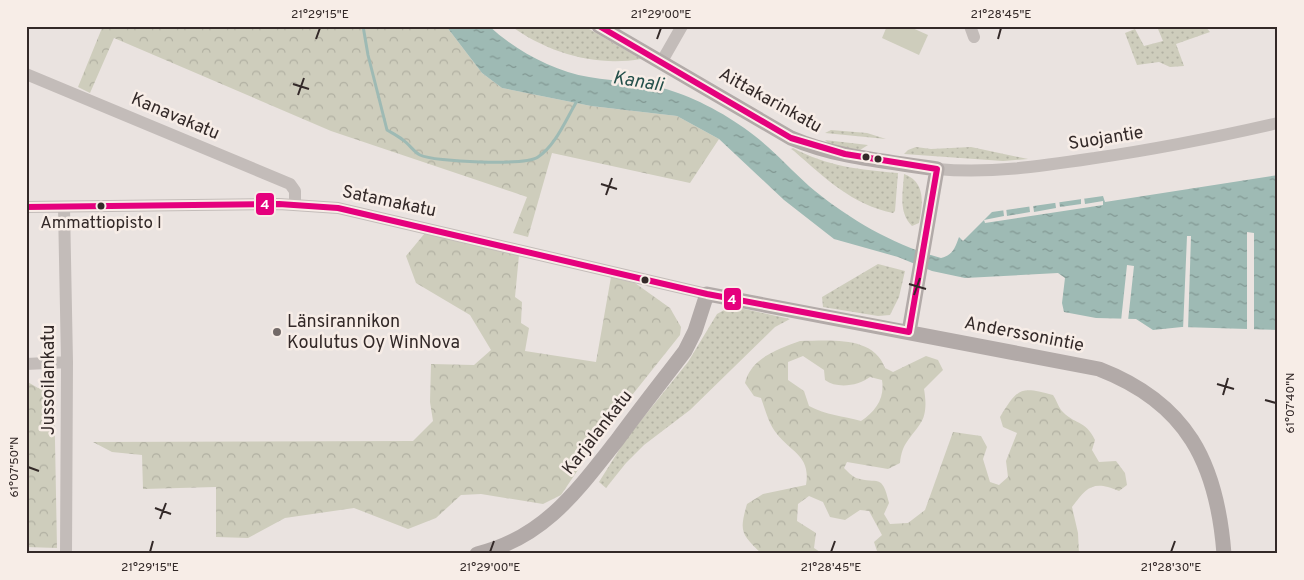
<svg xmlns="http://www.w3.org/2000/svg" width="1304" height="580" viewBox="0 0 1304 580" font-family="Overpass,sans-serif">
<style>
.grass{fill:url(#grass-dots)}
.forest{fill:url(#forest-crowns);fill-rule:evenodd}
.garden{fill:#cecdbc}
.water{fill:url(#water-ripples)}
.pier{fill:#eae3e0}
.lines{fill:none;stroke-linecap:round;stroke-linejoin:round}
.stream{stroke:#9ebab4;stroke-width:3}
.minor{stroke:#c3bcb9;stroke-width:12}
.major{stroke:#b2aaa8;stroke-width:15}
.bus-1-casing{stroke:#f7ede7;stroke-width:10}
.bus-1{stroke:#e5007d;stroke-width:6}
.ticks{fill:none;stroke:#332928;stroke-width:2}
.bus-dot{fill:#332928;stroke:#f7ede7;stroke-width:2}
.poi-dot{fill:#736a68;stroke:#f7ede7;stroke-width:2}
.labels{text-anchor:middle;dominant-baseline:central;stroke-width:5;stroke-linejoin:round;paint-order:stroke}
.bus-label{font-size:17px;fill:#332928;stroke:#f7ede7}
.street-label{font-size:18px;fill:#332928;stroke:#f7ede7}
.poi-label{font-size:18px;fill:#332928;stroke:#f7ede7;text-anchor:start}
.water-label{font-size:19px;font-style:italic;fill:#234f4a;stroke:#f7ede7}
.line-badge{stroke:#f7ede7;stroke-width:2}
.badge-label{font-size:14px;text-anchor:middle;font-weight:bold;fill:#fff}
.neatline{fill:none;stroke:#332928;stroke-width:2}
.ticks-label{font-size:12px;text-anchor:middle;fill:#332928}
</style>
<defs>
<pattern id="grass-dots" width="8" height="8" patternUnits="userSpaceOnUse" patternTransform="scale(1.25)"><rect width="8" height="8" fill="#cecdbc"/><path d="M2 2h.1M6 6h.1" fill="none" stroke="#b1b0a2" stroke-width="1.8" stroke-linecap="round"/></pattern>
<pattern id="forest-crowns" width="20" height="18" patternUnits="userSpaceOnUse" patternTransform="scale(1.25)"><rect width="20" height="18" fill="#cecdbc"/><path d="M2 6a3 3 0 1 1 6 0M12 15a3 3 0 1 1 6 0" fill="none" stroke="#b1b0a2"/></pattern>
<pattern id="water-ripples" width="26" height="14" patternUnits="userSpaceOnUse" patternTransform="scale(1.25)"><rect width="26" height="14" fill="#9ebab4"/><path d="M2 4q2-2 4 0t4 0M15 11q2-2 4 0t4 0" fill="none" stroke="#819792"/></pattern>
</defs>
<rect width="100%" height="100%" fill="#eae3e0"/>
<path class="grass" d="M511,26H584L641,59C596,67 548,53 511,26Z
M1167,26H1205L1210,32L1176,44L1184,66L1170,67L1159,62L1137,65L1125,33L1135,29L1144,46L1163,41L1158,29Z
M831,130L867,133L886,139L825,133Z
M825,140L868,145L860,150L832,147Z
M916,147L931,149L971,147L1028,159L1003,161L904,154L908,150Z
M793,148C826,166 861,170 898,173L895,211L893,213C852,205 824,177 794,151L791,149Z
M904,174C926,182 923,204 919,223L912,226C898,212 903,193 904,174Z
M878,264L905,271L899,297L890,315L878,316L823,307L822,297Z
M740,308L790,319L775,327L690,410L644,445L626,463L606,488L599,482L626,439L688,362L717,314L726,309Z"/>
<path class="forest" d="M100,26H446L482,73L502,88L591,106L677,116L719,139L690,183L552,153L528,237L513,233L527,197L331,131L114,38L90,93L78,87L102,28Z
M425,233L519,255L515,297L522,302L521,323L529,328L525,351L596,362L611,277L635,283L670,308L681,327L680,335L609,424L561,495L543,504L481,494L461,495L436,518L408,529L354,508L285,518L248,538L216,537V487L143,489L142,455L112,452L93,442L413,441L433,421L430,402L431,364L474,365L491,350L470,315L416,283L406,256Z
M800,341C829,341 873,335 885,368L893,372L926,356L938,360L943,370L924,389C926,400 927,415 920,424C910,439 902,443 900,463L888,469L847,462L844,468C847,471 852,476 856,478C878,485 882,472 889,503L884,514L890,524L908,523L925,510L953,432L981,436L987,447L983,459L990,482L999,485L1008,477L1006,461L1017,433L1003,427L1000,417C1018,388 1020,386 1053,395C1056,399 1058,406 1061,410C1074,425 1085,419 1095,440L1092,450L1099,462L1116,461L1125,473L1127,485L1119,491C1093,480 1087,487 1072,507L1078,533L1079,554H878L874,542L882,535L869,511L860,510L845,520L830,517L823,502L809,496L798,504L797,521L816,533L814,548L823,554H762C741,534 739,532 747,504L763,494L806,485C811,456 792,453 777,434C769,425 765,409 761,398L754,396L745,383C751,358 778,349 800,341ZM803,356L824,370L825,380C837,389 858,386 870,377L882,380C885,398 876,411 861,421C843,416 826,415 809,406L804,391L788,380V362Z
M26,381L38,388L54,387L57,548L26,547Z"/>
<path class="garden" d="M887,26H908L928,35L919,55L882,38Z"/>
<path class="water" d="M446,26H489C515,50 553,71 589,77C618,82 649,82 678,93C709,104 744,125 768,147C784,161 799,178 815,191C852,221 896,246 941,258C953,255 955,248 959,237L963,241L992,212L1103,196L1105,202L1278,175V330L1182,327L1153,330L1136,319L1096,318L1064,312L1062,303L1065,278L1058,273L965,278L932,271L898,257L834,239L784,200L719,139L677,116L591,106L502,88L482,73Z"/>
<path class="pier" d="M1081,197H1084L1085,204L1103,201V205L985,223L984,220L1004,216L1003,208L1006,207L1007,216L1030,212L1029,204H1033L1034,212L1056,208L1055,201L1059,200L1060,207L1081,204Z
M1247,232L1254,233V331H1247Z
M1187,236H1191L1188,330H1183Z
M1127,265L1134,266L1128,321H1121Z"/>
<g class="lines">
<path class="stream" d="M363,26L368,55L387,130C392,133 398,136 403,140C409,144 414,152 420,155C434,162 526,166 538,157C556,145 566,119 577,101"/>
<path class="minor" d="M970,26L974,37
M662,61L682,26
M26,74L290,184L295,191V205
M937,169C990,174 1042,166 1095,158C1157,149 1217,137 1278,123
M26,207L279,204L338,208L707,294
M64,207L67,362L66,554
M26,364L67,362"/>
<path class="major" d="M599,26L791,138C838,158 887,161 937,169L909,332
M477,554C544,538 577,491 618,439C640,409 663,380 685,351L695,331L707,294L1099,369C1187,403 1217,463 1224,554"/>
<g class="bus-1-casing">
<path id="bus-1" d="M26,207L279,204L338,208L707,294L909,332L937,169L845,154L791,138L599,26"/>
</g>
<use href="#bus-1" class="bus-1"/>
</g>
<path class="ticks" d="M316,39L320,28M657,39L661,28M998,39L1001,28M293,84L309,89M298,95L304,78M601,184L617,189M606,195L612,178M909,284L926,289M914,295L920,278M1217,384L1234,389M1223,395L1228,378M1265,400L1276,403M28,467L39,471M155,508L171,514M160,519L166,503M150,552L153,541M490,552L494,541M831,552L835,541M1171,552L1175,541"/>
<g class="bus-dot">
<circle cx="866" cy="157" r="4.5"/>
<circle cx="878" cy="159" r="4.5"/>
<circle cx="101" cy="206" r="4.5"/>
<circle cx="645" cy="280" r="4.5"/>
</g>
<circle class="poi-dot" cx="277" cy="332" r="5"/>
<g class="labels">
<g class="bus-label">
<text x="101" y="224">Ammattiopisto I</text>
</g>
<g class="street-label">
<text transform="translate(770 101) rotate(29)">Aittakarinkatu</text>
<text transform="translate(175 117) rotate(23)">Kanavakatu</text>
<text transform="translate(1106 139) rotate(-9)">Suojantie</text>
<text transform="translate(389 202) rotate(12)">Satamakatu</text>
<text transform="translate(1024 335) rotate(11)">Anderssonintie</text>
<text transform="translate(49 380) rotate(-90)">Jussoilankatu</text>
<text transform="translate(598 433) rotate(-52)">Karjalankatu</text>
</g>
<g class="poi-label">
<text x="287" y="322">Länsirannikon<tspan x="287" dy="21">Koulutus Oy WinNova</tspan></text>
</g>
<g class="water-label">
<text transform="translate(638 82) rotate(9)">Kanali</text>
</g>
</g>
<g class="line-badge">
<rect x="255" y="192" width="20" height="24" rx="5" fill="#e5007d"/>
<rect x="723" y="287" width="19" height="24" rx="5" fill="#e5007d"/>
</g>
<g class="badge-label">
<text x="265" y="209">4</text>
<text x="732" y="304">4</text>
</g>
<rect width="1304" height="580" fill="none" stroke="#f7ede7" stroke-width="55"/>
<rect x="28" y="28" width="1248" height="524" class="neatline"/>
<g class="ticks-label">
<text x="320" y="18">21°29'15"E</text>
<text x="661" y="18">21°29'00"E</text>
<text x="1001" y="18">21°28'45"E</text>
<text transform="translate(1290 403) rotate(-90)" y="4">61°07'40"N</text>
<text transform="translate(14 467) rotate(-90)" y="4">61°07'50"N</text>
<text x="150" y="571">21°29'15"E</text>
<text x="490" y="571">21°29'00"E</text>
<text x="831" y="571">21°28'45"E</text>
<text x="1171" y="571">21°28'30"E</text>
</g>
</svg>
